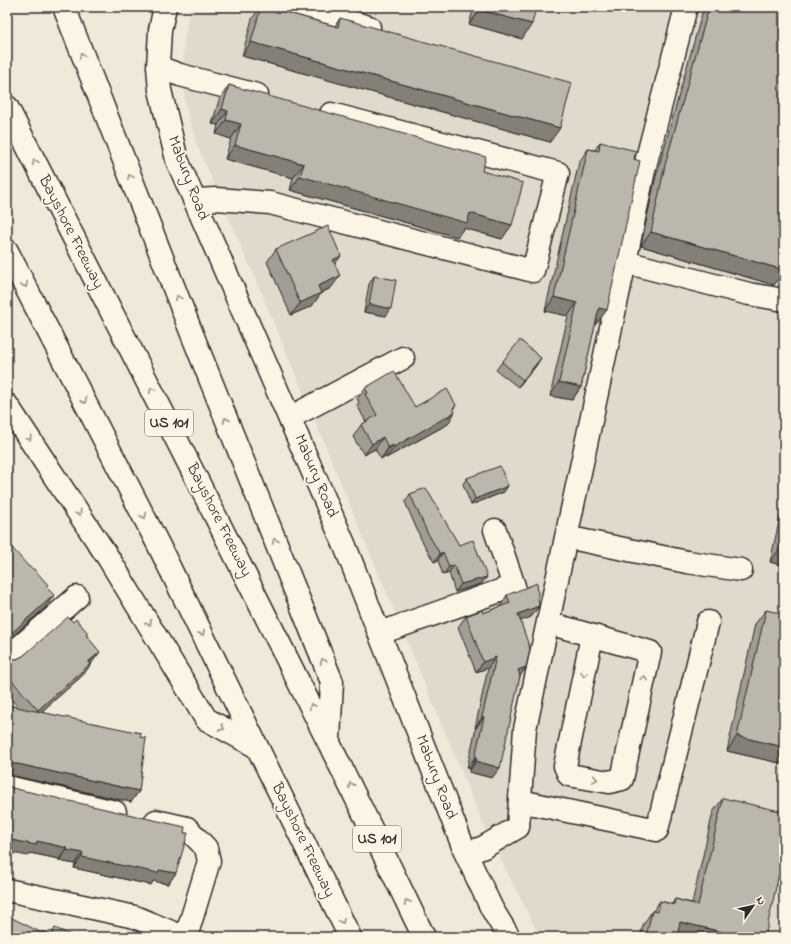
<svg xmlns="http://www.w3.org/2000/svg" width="791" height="944" viewBox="0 0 791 944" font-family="'Indie Flower',sans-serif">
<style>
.built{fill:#e0dacc}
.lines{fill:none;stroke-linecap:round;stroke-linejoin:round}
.minor-casing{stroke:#2b2b2b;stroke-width:25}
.highway-casing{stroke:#2b2b2b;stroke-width:25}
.minor{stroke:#fcf5e5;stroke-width:22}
.highway{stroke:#fcf5e5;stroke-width:22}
.wall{fill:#a29d94;stroke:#2b2b2b}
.shaded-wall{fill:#848078;stroke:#2b2b2b}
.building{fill:#bcb7ac;stroke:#2b2b2b}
.oneway{stroke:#949088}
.labels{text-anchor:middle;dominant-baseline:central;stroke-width:4;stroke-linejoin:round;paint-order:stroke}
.shield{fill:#fcf5e5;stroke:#6a6863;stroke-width:1}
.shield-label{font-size:15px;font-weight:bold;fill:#2b2b2b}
.street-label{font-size:16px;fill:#2b2b2b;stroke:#fcf5e5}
</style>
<rect width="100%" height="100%" fill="#efe9da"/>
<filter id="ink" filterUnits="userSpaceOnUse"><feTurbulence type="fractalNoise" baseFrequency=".025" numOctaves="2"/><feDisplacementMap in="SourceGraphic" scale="8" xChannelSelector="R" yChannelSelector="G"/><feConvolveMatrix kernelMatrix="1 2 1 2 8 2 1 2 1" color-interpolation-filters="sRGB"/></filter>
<g filter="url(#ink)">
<path class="built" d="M190,7H784V937H540L484,826L264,299L196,143L185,104L183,68L184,42Z"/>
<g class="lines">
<g class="minor-casing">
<path id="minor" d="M165,7L160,30L158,67L160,90L177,160L345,546L466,854L492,909L509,937
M299,7L369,27
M158,67L180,75L257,95
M194,200L216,199L270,203L533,271L558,173L331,114
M625,262L644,170L686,7
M291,417L403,358
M566,537L687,562L741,570
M548,623L650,652L622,779L609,782L569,775L565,766L592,636
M380,633L514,586L495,530
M7,658L77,597
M7,787L115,812
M520,801L657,830L708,622
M156,821L187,828L206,848L209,861L186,937
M466,854L484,847L518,827L525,729L625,262L749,294L784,300
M7,890L135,917L183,937"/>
</g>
<g class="highway-casing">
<path id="highway" d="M64,7L192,334L332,682L329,739
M7,107C148,383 289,658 424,937
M7,251L158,544L350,937
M7,405L109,559L206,719L257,747"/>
</g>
<use href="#minor" class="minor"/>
<use href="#highway" class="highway"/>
</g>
<path class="wall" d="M260,7H267L335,26L340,18L550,142L242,56L252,19Z
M474,7H536L522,39L469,24Z
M706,7H784L779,112L778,229L784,231V271L774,285L641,246L655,180L702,13Z
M229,85L482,171L502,239L464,228L457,237L290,190L293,178L225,159L231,139L216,134L218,125L212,124L219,100Z
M600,142L597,323H595L581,387L572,400L550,396L568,316L545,311L579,162L588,149L595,150Z
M276,249L335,265L331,288L321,293L312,306L291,315L267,262Z
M374,276L386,316L364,312L369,284Z
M502,362L536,366L518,387L496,370Z
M365,388L415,407L456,405L453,409L448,424L386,458L385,456L381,459L375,449L364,455L353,437L361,425L366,422L357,405L359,402L357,399Z
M467,478L504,492L471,505L463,484Z
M410,494L459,545L487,577L481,584L455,592L449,573L443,575L438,560L434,562L421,539L405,502Z
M784,499V566L770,562Z
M507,595L539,606L531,617L520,621L526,667L520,676L492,778L469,772L470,768H467L476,728H475L488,668L476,672L458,627L466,616L483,613L500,607Z
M766,610L784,764L727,751L755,624Z
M73,622L87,635L92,663L90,665L83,675L41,712L140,737L139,791L131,802L10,775H7V705L18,707L7,695V656L11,659H17L23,656Z
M7,785L176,873L168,884L153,881L151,885L74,868L75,864L59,861V859L30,853L28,856Z
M723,798L765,937H640L643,925L652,911H653L660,901L672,904L675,899L692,903L713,812Z"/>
<path class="shaded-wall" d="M480,10L532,24L522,39L469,24Z
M251,42L560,128L550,142L242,56Z
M222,109L228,111L218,125L212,124Z
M226,120L241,124L231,139L216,134Z
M235,145L304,164L293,178L225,159Z
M300,176L470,213L512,225L502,239L464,228L457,237L290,190Z
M651,232L784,270V271L774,285L641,246Z
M341,256L332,268L333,260Z
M340,276L331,288L309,298L318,286Z
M321,293L312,306L291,315L300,303Z
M554,297L577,303L568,316L545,311Z
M369,304L391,309L386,316L364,312Z
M599,308L607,310L597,323L589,321Z
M541,358L536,366L518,387L523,380Z
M559,382L581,387L572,400L550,396Z
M456,405L448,417L455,412L448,424L386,458L394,447L453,408Z
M383,437L375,449L364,455L372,444Z
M393,445L385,456L381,459L388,448Z
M508,486L504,492L471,505L475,499Z
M780,548L784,549V566L770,562Z
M443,552L438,560L434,562L440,554Z
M454,565L449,573L443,575L449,567Z
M487,577L481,584L455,592L461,584Z
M54,595L46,607L7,641V637Z
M539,606L531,617L511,625L518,614Z
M100,652L83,675L31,721L38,710Z
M496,657L488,668L476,672L483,662Z
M526,667L519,678L518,670Z
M482,717H484L476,728H475Z
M737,736L784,747V764L727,751Z
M475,757H477L470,768H467Z
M476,761L500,768L492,778L469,772Z
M11,764H18L139,791L131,802L10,775H7V767Z
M7,839L37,841L67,848L59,859L30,853L28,856L7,852Z
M67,850L83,853L75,864L59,861Z
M82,857L159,870L176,873L168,884L153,881L151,885L74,868Z
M680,922L744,937H674Z"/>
<path class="building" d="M261,7H267L338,27L340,18L572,83L560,128L251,42Z
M480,7H536L532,24L480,10Z
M709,7H784V94L779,112L784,114V209L778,229L784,231V270L651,232L665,165Z
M229,85L486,157L482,171L523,183L512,225L470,213L467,223L300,176L304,164L235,145L241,124L226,120L228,111L222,109Z
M600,142L636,151L634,159L640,161L607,310L599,308L581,387L559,382L577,303L554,297L588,149L599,151Z
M328,226L341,256L333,260L340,276L318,286L321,293L300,303L276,249Z
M374,276L396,280L391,309L369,304Z
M520,340L541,358L523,380L502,362Z
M394,371L415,407L447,389L456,405L453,408L455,412L394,447L393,445L388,448L383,437L372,444L361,425L377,415L365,394L368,393L365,388Z
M500,466L508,486L475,499L467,478Z
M426,488L459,545L473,540L487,577L461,584L454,565L449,567L443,552L440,554L427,532L410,494Z
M784,529V549L780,548Z
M7,542L28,566L35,570L48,585L46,587L54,595L7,637Z
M537,583L539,606L518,614L530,649L526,667L518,670L520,676L500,768L476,761L477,757H475L484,717H482L496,657L483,662L466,616L482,610L483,613L510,603L507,595Z
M766,610L784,614V747L737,736Z
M68,617L73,622L76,619L88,633L86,635L100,652L88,662L90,664L38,710L7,675V656L11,659H17L23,656Z
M7,705L141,733L140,737L146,738L139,791L18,764H11L7,767Z
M7,785L12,788L185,827L184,833H188L176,873L159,870L158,873L82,857L83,853L67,850V848L37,841L36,845L7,839Z
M723,798L784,812V851L765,937H744L680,922L677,937H646L652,911L658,912L660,901L674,905L675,899L698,905Z
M10,917L42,933L43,931L51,935L55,928L75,937H7V922Z"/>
<defs><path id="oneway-chevron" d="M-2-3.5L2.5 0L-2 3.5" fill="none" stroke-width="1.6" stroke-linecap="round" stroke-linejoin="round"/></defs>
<g class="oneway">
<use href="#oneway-chevron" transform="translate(82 56) rotate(-111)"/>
<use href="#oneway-chevron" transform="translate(35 162) rotate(-117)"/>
<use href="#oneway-chevron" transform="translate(130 177) rotate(-112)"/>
<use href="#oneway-chevron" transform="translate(25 285) rotate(63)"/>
<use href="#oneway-chevron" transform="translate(178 298) rotate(-111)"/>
<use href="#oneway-chevron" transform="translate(152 390) rotate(-117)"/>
<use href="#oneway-chevron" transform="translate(84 401) rotate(63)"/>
<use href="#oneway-chevron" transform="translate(226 420) rotate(-112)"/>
<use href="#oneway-chevron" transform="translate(29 438) rotate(56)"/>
<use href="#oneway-chevron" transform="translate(79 513) rotate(56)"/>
<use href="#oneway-chevron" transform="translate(144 516) rotate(63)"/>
<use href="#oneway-chevron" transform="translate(275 541) rotate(-112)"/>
<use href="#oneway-chevron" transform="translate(149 623) rotate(58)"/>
<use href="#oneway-chevron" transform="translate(202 633) rotate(64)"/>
<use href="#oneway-chevron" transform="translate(323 661) rotate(-112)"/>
<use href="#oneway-chevron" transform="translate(584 674) rotate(102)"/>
<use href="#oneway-chevron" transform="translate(644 678) rotate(-78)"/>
<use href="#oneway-chevron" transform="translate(312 706) rotate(-117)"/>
<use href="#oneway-chevron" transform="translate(222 728) rotate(29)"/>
<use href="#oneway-chevron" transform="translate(595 779) rotate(10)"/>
<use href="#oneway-chevron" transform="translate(351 785) rotate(-116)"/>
<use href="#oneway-chevron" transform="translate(407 902) rotate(-116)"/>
<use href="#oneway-chevron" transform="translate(342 921) rotate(64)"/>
</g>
</g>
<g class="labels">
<g class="shield">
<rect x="145" y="410" width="48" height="26" rx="3"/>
<rect x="353" y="826" width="48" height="26" rx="3"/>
</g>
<g class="shield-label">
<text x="169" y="423">US 101</text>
<text x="377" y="839">US 101</text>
</g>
<g class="street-label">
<text transform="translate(188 178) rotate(69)">Mabury Road</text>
<text transform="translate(71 232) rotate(63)">Bayshore Freeway</text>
<text transform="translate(316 476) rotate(67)">Mabury Road</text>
<text transform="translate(219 520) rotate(63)">Bayshore Freeway</text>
<text transform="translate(436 777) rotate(69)">Mabury Road</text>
<text transform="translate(303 840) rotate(64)">Bayshore Freeway</text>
</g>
</g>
<rect width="791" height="944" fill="none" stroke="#fcf5e5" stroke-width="24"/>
<rect x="12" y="12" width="767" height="920" fill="none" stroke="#2b2b2b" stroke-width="1.5" filter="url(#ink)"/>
<g transform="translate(753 906) rotate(56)" stroke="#fcf5e5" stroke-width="3" paint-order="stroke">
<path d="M0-3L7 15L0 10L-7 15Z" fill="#2b2b2b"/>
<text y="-6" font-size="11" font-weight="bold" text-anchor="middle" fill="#2b2b2b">N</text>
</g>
</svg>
